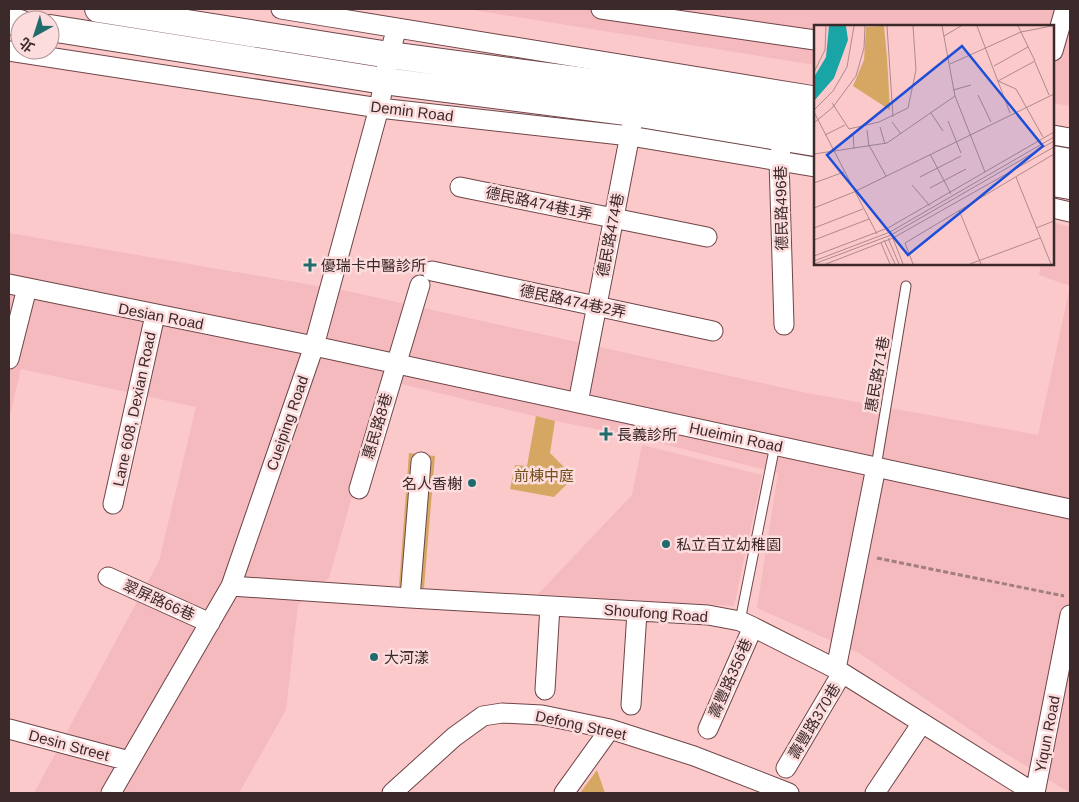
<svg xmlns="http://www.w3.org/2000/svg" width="1079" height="802" viewBox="0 0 1079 802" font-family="Arial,'Noto Sans TC',sans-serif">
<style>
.built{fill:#f4babd}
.green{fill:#d6a763}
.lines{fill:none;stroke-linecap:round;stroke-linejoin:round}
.lane-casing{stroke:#6f4548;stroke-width:11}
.street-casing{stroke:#6f4548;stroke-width:21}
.secondary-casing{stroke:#6f4548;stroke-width:28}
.path{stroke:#a27e7f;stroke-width:3;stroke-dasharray:5 2.5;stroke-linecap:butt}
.lane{stroke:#fff;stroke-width:9}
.street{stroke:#fff;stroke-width:19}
.secondary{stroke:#fff;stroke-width:26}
.poi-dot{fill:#206c6d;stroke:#fcdcdd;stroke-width:2}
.labels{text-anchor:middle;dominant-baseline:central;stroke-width:5;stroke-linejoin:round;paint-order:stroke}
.street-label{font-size:15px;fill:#3c292a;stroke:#fcdcdd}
.poi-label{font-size:15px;fill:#3c292a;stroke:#fcdcdd;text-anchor:start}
.park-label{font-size:15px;fill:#72511b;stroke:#fcdcdd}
.inset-road{fill:none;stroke:#af898b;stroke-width:1}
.view{fill:#1d4ed8;fill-opacity:0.15;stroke:#1d4ed8;stroke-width:2.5}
.inset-edge{fill:none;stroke:#3c292a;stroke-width:2.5}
</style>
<rect width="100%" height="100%" fill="#fcc9cb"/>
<path class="built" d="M467,9H1070V106L1053,103V26H815V65Z
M1053,222L1070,227V793L992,745L859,653L757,608L778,473L632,436L555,421L385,380L329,578L298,605L286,710L239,793H34L159,561L196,407L21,369L9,419V233L347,291L802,392L1038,435L1070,286L1039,275L1041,264H1053Z
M642,445L762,475L734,606L538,594L632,495Z"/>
<path class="green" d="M536,416L555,421L550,453L574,477L554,497L510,489L515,465L527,466Z
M409,453L435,456L424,588L399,586Z
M597,770L605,793H580Z"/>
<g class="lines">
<g class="lane-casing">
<path id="lane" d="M876,467L906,286
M740,621L775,445"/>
</g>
<g class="street-casing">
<path id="street" d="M281,9L815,96
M601,9L815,40
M9,51L379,108L630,136L815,167
M1053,51L1065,9
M1053,135L1070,138
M781,149L779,160L784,325
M460,187L707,237
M1053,208L1070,212
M432,271L713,331
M9,284L314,346L1070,509
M9,359L27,288
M578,403L632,124
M359,489L420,285
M113,504L155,315
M108,577L210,623
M231,586L410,598L708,615L740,621L753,627L836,669L1034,793
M410,598L421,462
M836,669L876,467
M545,690L550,606
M631,705L637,612
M9,729L129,761
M708,729L753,627
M786,768L842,673
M111,793L231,586L314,346L379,108L389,55L397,28
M392,793L454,737L483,716L502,713L542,715L610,729L694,756L789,793
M564,793L610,729
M875,793L922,723
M1035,793L1070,615"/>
</g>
<g class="secondary-casing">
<path id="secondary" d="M98,9L389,55L638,88L815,117
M9,21L20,23
M50,28L384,81L634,113L815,143
M1053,159L1070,162
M1053,183L1070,186"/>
</g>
<path class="path" d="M877,558L1064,596"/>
<use href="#lane" class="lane"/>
<use href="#street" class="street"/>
<use href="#secondary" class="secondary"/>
</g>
<g class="poi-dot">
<path d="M307.5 257.5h5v5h5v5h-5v5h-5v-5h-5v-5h5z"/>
<path d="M603.5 426.5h5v5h5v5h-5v5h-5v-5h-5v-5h5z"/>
<circle cx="472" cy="483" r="5"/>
<circle cx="666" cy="544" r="5"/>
<circle cx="374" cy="657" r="5"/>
</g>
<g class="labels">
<g class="street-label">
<text transform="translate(412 111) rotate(7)">Demin Road</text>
<text transform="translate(539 203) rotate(12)">德民路474巷1弄</text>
<text transform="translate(781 208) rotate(-91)">德民路496巷</text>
<text transform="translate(610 235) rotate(-79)">德民路474巷</text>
<text transform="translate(573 301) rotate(12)">德民路474巷2弄</text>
<text transform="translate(161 316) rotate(11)">Desian Road</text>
<text transform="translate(877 374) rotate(-80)">惠民路71巷</text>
<text transform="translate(134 409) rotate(-78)">Lane 608, Dexian Road</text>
<text transform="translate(287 423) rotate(-71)">Cueiping Road</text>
<text transform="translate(377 426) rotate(-73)">惠民路8巷</text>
<text transform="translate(736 437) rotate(12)">Hueimin Road</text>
<text transform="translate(159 600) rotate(24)">翠屏路66巷</text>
<text transform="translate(656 613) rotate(4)">Shoufong Road</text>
<text transform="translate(730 678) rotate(-66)">壽豐路356巷</text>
<text transform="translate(814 721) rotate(-59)">壽豐路370巷</text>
<text transform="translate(581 725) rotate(12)">Defong Street</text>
<text transform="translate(1047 734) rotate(-79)">Yiqun Road</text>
<text transform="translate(69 745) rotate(15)">Desin Street</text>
</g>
<g class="poi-label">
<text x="321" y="265">優瑞卡中醫診所</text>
<text x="617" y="434">長義診所</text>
<text x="462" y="483" text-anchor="end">名人香榭</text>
<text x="676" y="544">私立百立幼稚園</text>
<text x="384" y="657">大河漾</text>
</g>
<g class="park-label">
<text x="544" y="475">前棟中庭</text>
</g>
</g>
<g transform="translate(814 25)">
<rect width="240" height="240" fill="#fcc9cb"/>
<path d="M70,1L73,33L76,85L39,61L50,35L52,2Z" fill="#d6a763"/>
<path d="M15,1H32L34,15L20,53L0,76V52L12,32Z" fill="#19a4a5"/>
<path class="inset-road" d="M73,1L79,92M128,1L141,71L171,147M163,1L196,88M130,11L147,1M221,37L235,70M136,39L207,7L238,1M180,41L214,22M0,47L11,25L12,1M184,56L202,64L229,112M184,56L221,36L204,1M139,65L157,60M164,70L177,97M18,78L35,104L65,97L94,83L102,45L99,1M0,85L19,66L33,42L40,1M0,87L63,209M117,88L129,106M134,96L147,128M78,97L87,109M0,98L19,82L42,51L50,23L51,1M66,102L71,119M53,105L55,122M39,108L40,124M11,110L31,100M56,122L72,151M0,129L73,118L141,71M116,129L137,169M106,152L147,131M202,152L237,239M0,158L30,147M98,160L116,181M116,163L152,144M0,183L40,167L240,69M145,185L167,239M0,203L49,184M222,203L240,196M78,211L89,239M74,213L85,239M0,215L55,194M70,215L81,239M67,218L76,239M0,231L74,203L240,107M0,236L76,207L240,112M0,239L77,210L240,116M12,239L79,213L240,122M99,239L91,218L240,129M156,239L226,213"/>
<path class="view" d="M148,21L229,121L94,230L13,130Z"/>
<rect width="240" height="240" class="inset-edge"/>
</g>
<rect width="1079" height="802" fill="none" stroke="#3c292a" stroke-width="20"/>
<g transform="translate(35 35) rotate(219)"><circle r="24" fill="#fcdcdd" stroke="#af9495"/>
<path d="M0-4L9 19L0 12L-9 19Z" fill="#206c6d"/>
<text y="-8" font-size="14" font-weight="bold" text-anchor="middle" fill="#3c292a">北</text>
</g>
</svg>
